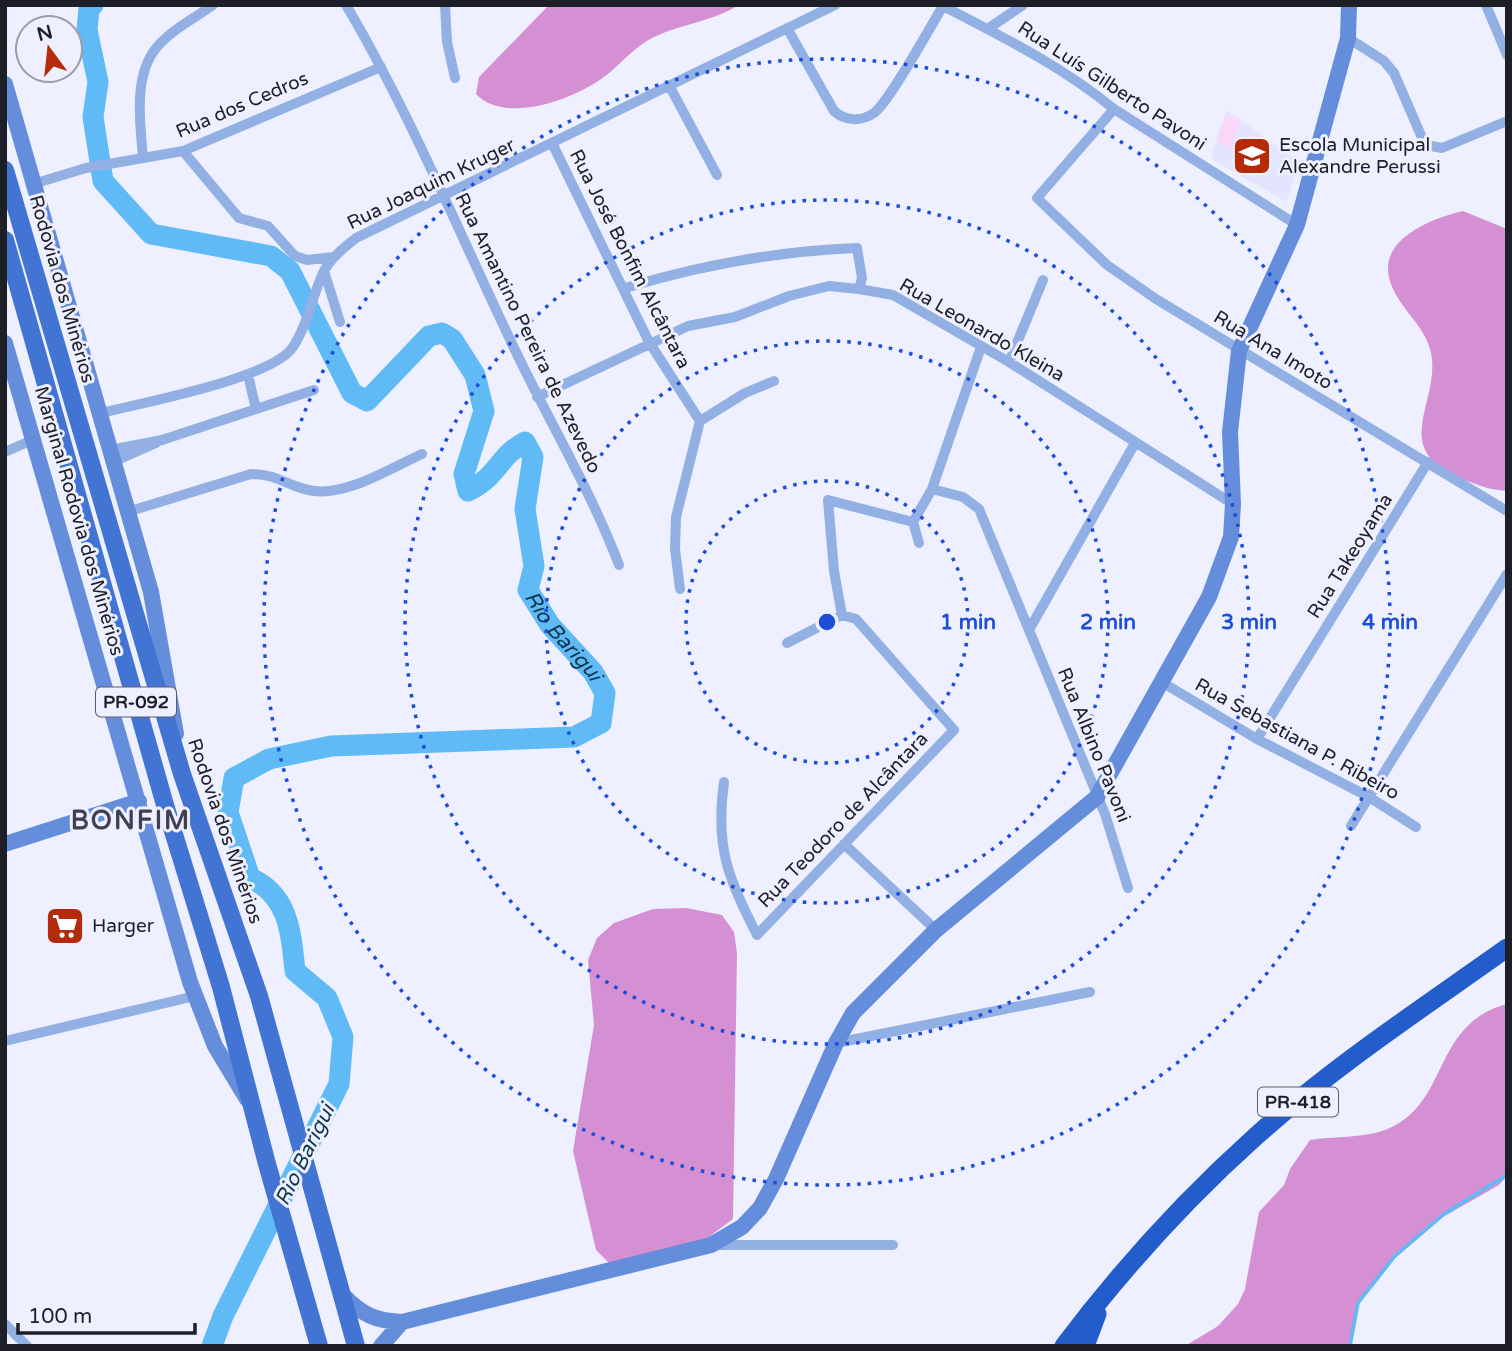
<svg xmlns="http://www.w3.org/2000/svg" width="1512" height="1351" viewBox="0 0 1512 1351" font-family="'Varela Round',sans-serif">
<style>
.built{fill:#e3e4fe}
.green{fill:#fad6f8}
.forest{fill:#d58fd3}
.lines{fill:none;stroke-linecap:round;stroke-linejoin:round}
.stream{stroke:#5fbaf6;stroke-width:3.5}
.river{stroke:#5fbaf6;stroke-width:21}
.street{stroke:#93b0e4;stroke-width:10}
.secondary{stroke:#648edb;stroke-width:16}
.primary{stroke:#4274d3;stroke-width:18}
.highway{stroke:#235ccb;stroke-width:19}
.ring{fill:none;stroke:#1d4ed8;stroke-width:3.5;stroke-dasharray:3.5 7}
.labels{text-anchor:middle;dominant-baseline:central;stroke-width:6;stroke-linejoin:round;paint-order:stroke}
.shield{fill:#eff0ff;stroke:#5d5d68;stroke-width:2}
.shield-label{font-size:18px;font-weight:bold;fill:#1e1e27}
.street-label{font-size:19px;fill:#1e1e27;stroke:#eff0ff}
.poi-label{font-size:19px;fill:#1e1e27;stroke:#eff0ff;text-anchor:start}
.water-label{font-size:21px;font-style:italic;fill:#0e364e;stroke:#eff0ff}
.district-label{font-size:26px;font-weight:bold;letter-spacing:2px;fill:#3f4053;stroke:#eff0ff}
.centre{fill:#1d4ed8;stroke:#eff0ff;stroke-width:3.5}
.ring-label{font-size:21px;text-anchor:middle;font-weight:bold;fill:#1d4ed8;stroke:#eff0ff;stroke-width:6;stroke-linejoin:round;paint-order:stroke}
</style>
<rect width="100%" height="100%" fill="#eff0ff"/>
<path class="built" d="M1227,110L1299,162L1287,202L1213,160L1211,153Z"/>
<path class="green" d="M1225,115L1240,120L1232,147L1217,142Z"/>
<path class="forest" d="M549,5H739C713,21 682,24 654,37C635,46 621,64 604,77C575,99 505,125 476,94L479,77Z
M1463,211L1507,229V491C1488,490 1472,483 1456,476C1390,447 1441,400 1431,353C1425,326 1404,313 1393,289C1371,243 1426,220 1463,211Z
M686,908L722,915L734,932L737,953L733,1219L702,1242L609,1263L596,1250L573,1151L594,1025L588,960L597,938L614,923L653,909Z
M1507,1004V1176L1499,1185L1443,1217L1394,1259L1357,1306L1350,1346H1185L1218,1326L1238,1304L1245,1289L1259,1212L1284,1185L1290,1169L1310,1140C1340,1135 1372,1140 1399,1123C1448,1093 1436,1023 1507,1004Z"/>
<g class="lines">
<path class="stream" d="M1350,1346L1358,1303L1395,1256L1444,1214L1507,1175"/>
<path class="river" id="s1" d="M93,5L89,9L87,30L98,82L93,117L103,181L151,234L271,256L290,271L352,393L367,401L429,336L442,333L452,339L475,375L484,411L464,474L468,491C499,476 498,456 525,442L533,457L525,509L534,566L528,590L550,625L593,672L605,693L601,723L574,737L331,746L269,759L234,778L228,812L250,878C289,895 291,933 295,971L327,998L343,1037L339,1084L223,1316L212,1346"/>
<path class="street" d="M346,5C411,115 460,235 515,350C549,421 591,491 619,565
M445,5L447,42L455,78
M941,5C1001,36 1062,66 1114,109L1297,225
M1486,5L1507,55
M787,28L834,111C845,121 861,122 874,113C890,101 930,27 943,6
M989,28L1023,5
M1348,38L1384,61L1394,73L1423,140L1431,146L1442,148L1507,121
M670,87L717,175
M1114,109L1037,198L1107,265L1156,299L1507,511
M552,143L649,342L700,421L676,517L675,549L680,589
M183,151L239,218L268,226L295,256L307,260L333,257
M143,157C140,123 133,75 157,47C171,30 195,18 213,5
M33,184L86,168L183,151L381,67
M324,271L340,322
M625,288C701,265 778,251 857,248L862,278L859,289
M1009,362L1043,280
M248,375L256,409
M537,397L688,326L735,317L789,296L829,286L859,289L893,295L1009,362L1233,504
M98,414C139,403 272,379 293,347C308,324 312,297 323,273C330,258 344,248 356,238L835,5
M700,421L745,393L774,381
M110,450L162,440L314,390
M5,452L32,440
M113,462L156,443
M932,489L963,497L979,509L1105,814L1128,888
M127,512L251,474C279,474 290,488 314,491C349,495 391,468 422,454
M919,543L913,522L932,489L981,347
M842,615L834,571L828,500L913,522
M1029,630L1135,443
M1160,681L1257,739L1369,797L1416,827
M1257,739L1428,462
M724,782C715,848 728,877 757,935L954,730L856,619L842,615L787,643
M1351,826L1507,574
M844,844L936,930
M5,1041L195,996
M836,1043L1090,992
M714,1245H893
M5,1324L27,1346"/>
<path class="secondary" d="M5,84L151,592L176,734
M5,343L190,982L215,1046L247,1099
M5,844L139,801
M343,1295C362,1315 376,1321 402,1322L711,1245L742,1227L760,1208L776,1179L836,1043L853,1013L936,930L1097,797L1209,597L1231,537L1233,504L1230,432L1239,351L1297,225L1348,38L1349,5
M381,1346L402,1322"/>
<path class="primary" d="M5,170L182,774L259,996L356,1346
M5,240L165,805L221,987L267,1164L319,1346"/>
<path class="highway" d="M1064,1346C1119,1273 1187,1198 1255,1137C1333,1067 1421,1009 1507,948
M1085,1346L1097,1314"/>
</g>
<g class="ring">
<circle cx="827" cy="622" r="141"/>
<circle cx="827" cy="622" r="281"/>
<circle cx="827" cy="622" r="422"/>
<circle cx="827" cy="622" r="563"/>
</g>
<defs>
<g id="school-square" transform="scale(2.0125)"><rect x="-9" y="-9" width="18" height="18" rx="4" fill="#b52a08" stroke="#eff0ff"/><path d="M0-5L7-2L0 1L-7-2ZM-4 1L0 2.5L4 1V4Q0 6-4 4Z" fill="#fff"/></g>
<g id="supermarket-square" transform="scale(2.0125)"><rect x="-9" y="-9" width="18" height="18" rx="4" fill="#b52a08" stroke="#eff0ff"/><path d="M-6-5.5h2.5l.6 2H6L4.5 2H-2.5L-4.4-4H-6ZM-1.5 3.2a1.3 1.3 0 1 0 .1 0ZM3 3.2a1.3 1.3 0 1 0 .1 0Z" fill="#fff"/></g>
</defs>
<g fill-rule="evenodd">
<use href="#school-square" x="1252" y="156"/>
<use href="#supermarket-square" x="65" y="926"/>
</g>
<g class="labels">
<g class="shield">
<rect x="96" y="687.5" width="80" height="29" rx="5"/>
<rect x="1258" y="1087.5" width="80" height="29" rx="5"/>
</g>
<g class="shield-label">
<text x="136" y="702">PR-092</text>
<text x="1298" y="1102">PR-418</text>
</g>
<g class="street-label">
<text transform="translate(1112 86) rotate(33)">Rua Luís Gilberto Pavoni</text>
<text transform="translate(242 105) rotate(-23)">Rua dos Cedros</text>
<text transform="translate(431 184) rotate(-26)">Rua Joaquim Kruger</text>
<text transform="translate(630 259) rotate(63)">Rua José Bonfim Alcântara</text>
<text transform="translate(62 289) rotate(74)">Rodovia dos Minérios</text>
<text transform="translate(982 330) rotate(30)">Rua Leonardo Kleina</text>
<text transform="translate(528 333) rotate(64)">Rua Amantino Pereira de Azevedo</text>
<text transform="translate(1273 350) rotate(31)">Rua Ana Imoto</text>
<text transform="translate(79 521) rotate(74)">Marginal Rodovia dos Minérios</text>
<text transform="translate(1350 556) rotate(-58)">Rua Takeoyama</text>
<text transform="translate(1297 739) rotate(29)">Rua Sebastiana P. Ribeiro</text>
<text transform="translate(1094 745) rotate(68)">Rua Albino Pavoni</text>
<text transform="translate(843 820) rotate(-46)">Rua Teodoro de Alcântara</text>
<text transform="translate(225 831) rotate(71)">Rodovia dos Minérios</text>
</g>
<g class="poi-label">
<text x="1279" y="145">Escola Municipal<tspan x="1279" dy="22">Alexandre Perussi</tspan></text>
<text x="92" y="926">Harger</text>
</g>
<g class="water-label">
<text stroke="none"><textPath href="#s1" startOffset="1116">Rio Barigui</textPath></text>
<text transform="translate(305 1155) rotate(-64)">Rio Barigui</text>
</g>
<g class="district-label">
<text x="131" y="820">BONFIM</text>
</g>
</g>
<circle cx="827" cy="622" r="10" class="centre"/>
<g class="ring-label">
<text x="968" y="629">1 min</text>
<text x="1108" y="629">2 min</text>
<text x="1249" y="629">3 min</text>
<text x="1390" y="629">4 min</text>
</g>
<rect width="1512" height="1351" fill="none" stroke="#1e1e27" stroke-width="14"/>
<g transform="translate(49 49) rotate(345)"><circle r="33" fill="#eff0ff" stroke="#9b9ca9" stroke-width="2"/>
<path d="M0-5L12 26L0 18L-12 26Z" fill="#b52a08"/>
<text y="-10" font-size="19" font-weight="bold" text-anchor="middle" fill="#1e1e27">N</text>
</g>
<path d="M18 1323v10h177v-10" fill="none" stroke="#1e1e27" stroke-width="3.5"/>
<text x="28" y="1323" font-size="21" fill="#1e1e27" stroke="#eff0ff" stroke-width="5" paint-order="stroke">100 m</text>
</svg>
